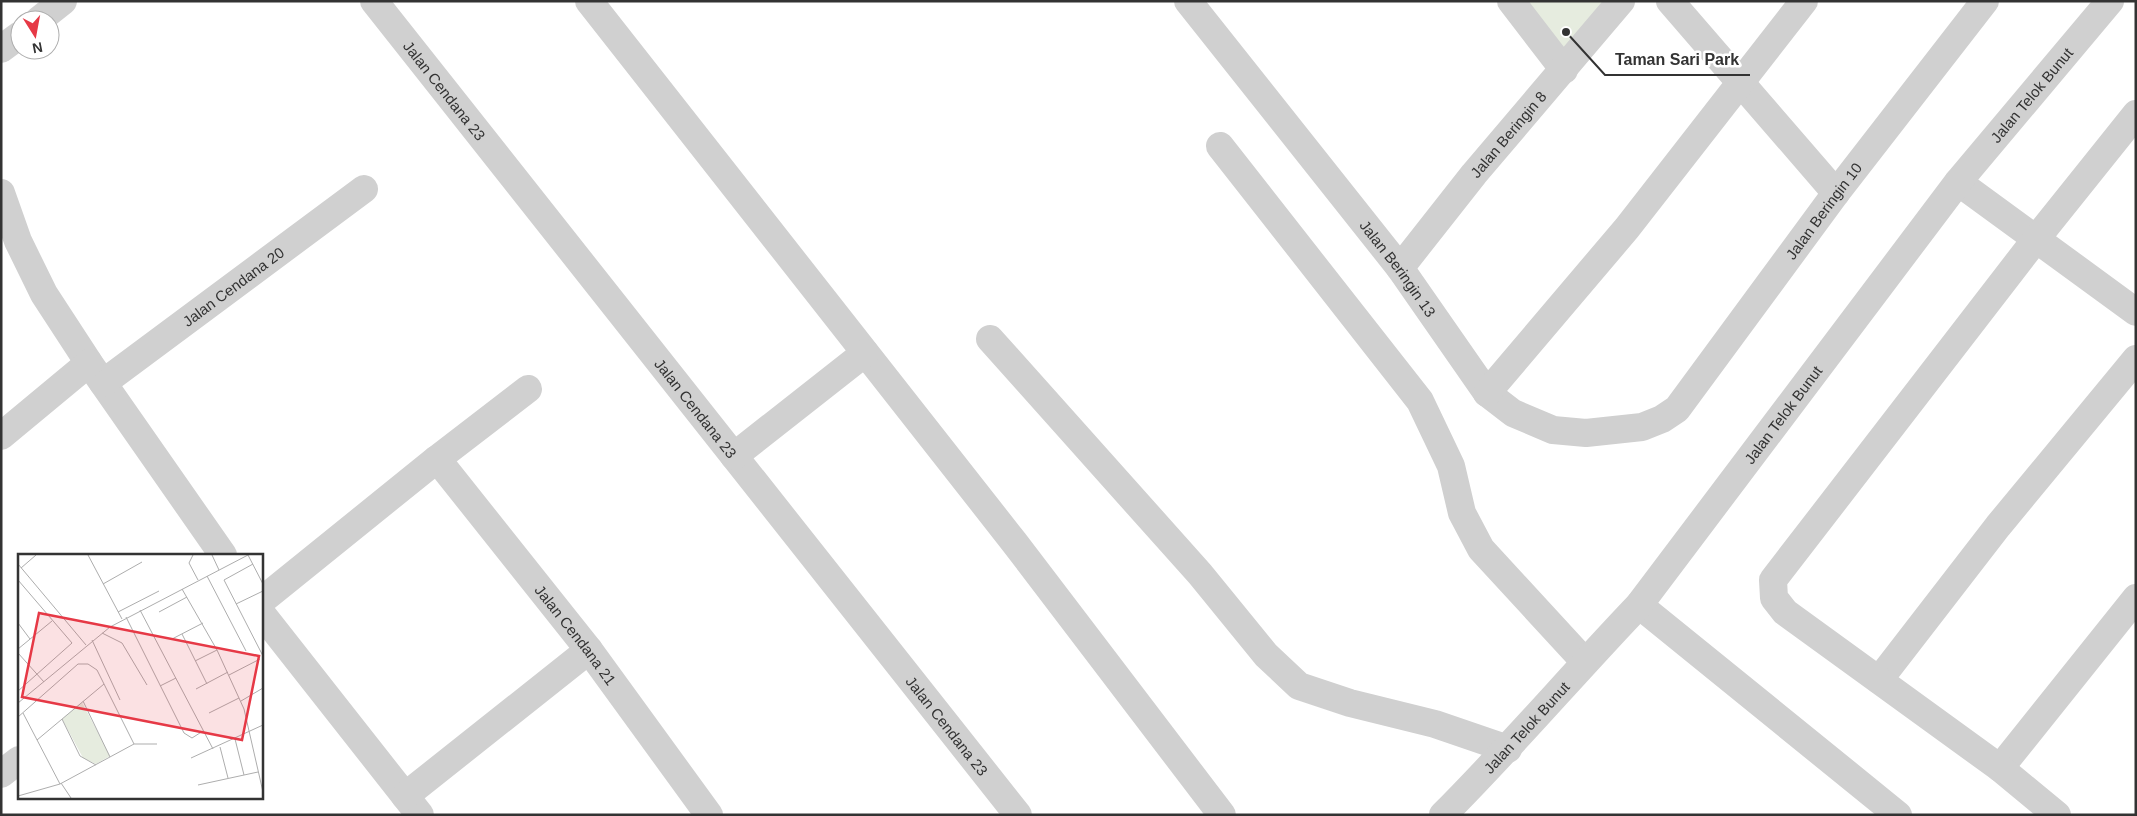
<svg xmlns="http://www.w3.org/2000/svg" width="2137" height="816" viewBox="0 0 2137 816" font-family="Helvetica,sans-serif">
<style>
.green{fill:#e6ecdf}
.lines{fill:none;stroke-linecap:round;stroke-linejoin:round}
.minor{stroke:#d0d0d0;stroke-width:28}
.labels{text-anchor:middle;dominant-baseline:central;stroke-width:5;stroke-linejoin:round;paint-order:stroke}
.street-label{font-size:15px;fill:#333;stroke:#fff}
.inset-road{fill:none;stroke:#adadad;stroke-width:1}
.view{fill:#e63946;fill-opacity:0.15;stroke:#e63946;stroke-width:2.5}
.inset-edge{fill:none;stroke:#333;stroke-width:2.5}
.leader{fill:none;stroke:#333;stroke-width:2}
.callout-dot{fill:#333;stroke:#fff;stroke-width:2}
.callout-label{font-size:16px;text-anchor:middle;font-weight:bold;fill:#333;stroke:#fff;stroke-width:5;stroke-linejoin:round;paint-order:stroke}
</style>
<rect width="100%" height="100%" fill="#fff"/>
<path class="green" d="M1517,1H1616L1565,64Z"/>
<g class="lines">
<g class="minor">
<path id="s1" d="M374,1L1018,815"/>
<path d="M589,1L1014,542L1222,815"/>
<path id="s2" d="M1188,1L1400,268L1487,393L1513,413L1553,430L1586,433L1642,427L1662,419L1677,409L1836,193L1985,1"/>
<path d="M1511,1L1564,70"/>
<path d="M1670,1L1836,193"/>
<path d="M39,20L63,1"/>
<path d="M1,49L20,35"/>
<path d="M1220,146L1420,401L1451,466L1462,513L1481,549L1585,662"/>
<path d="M1958,182L2136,312"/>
<path d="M1,193L18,241L44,294L89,363L223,555"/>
<path id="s3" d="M1400,268L1474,174L1621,1"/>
<path d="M990,339L1200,574L1266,655L1299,686L1350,703L1435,724L1508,749"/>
<path id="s4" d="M103,383L364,189"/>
<path d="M1487,393L1627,228L1804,1"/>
<path d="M1,436L89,363"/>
<path d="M734,456L865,353"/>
<path id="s5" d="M437,459L589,650L709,815"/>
<path d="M261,601L437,459L528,389"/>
<path d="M1639,605L1898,815"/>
<path d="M261,613L420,815"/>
<path d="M1879,680L1998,526L2136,359"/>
<path d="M2000,768L2136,598"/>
<path d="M1,774L19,760"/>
<path d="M405,796L589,650"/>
<path id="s6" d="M1443,815C1511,747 1573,674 1639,605L1958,182L2110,1"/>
<path d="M2057,815L2000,768L1785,612L1774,598L1773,580L2036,239L2136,114"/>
</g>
</g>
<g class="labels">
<g class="street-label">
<text stroke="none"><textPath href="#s1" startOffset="114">Jalan Cendana 23</textPath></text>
<text stroke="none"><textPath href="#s6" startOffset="931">Jalan Telok Bunut</textPath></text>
<text stroke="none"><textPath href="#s3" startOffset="172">Jalan Beringin 8</textPath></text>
<text stroke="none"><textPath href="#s2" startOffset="945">Jalan Beringin 10</textPath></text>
<text stroke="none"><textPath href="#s2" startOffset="340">Jalan Beringin 13</textPath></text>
<text stroke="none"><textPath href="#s4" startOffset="162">Jalan Cendana 20</textPath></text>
<text stroke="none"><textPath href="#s1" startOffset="519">Jalan Cendana 23</textPath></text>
<text stroke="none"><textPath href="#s6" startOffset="526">Jalan Telok Bunut</textPath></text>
<text stroke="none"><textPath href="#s5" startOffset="224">Jalan Cendana 21</textPath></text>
<text stroke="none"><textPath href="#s1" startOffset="924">Jalan Cendana 23</textPath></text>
<text stroke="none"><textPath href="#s6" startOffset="121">Jalan Telok Bunut</textPath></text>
</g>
</g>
<g transform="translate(18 554)">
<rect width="245" height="245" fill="#fff"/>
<path d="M64,148L92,202L78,210L65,204L44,165Z" fill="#e6ecdf"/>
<path class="inset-road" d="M70,1L104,65M175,1L171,9L180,26M194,1L201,16M230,1L245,30M0,10L68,91M235,10L206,26L245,102M3,14L18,1M189,22L228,97M0,26L54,89L0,137M85,30L124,8M164,35L199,96L226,155L245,238M218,50L245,37M122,56L195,195M100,58L141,37M141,58L169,43M108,63L166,179L174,184L185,177M0,69L12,85M84,79L104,89L129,131M164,80L189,130M154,85L185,69M74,86L102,146M0,95L34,67M0,99L26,128M177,107L199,96M211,121L242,105M142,132L158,124M178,135L210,118M65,147L92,203M223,147L245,134M0,149L92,73L230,1M5,159L42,230M191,159L221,144M0,163L60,110H70L79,116L116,190M44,165L62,202L78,211M217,185L226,221M19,186L86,130M202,193L210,224M173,204L245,171M43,229L53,244M180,231L240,218M0,242L42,230L116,190H139"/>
<path class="view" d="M21,59L241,102L224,186L4,143Z"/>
<rect width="245" height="245" class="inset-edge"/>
</g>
<path class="leader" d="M1566 32L1605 75H1750"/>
<circle class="callout-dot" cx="1566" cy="32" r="5"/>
<g class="callout-label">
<text x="1677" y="65">Taman Sari Park</text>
</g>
<rect width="2137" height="816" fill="none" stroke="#333333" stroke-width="5"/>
<g transform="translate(35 35) rotate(169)"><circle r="24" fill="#ffffff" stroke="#adadad"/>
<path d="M0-4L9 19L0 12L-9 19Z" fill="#e63946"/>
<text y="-8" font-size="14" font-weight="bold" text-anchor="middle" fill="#333333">N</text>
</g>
</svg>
